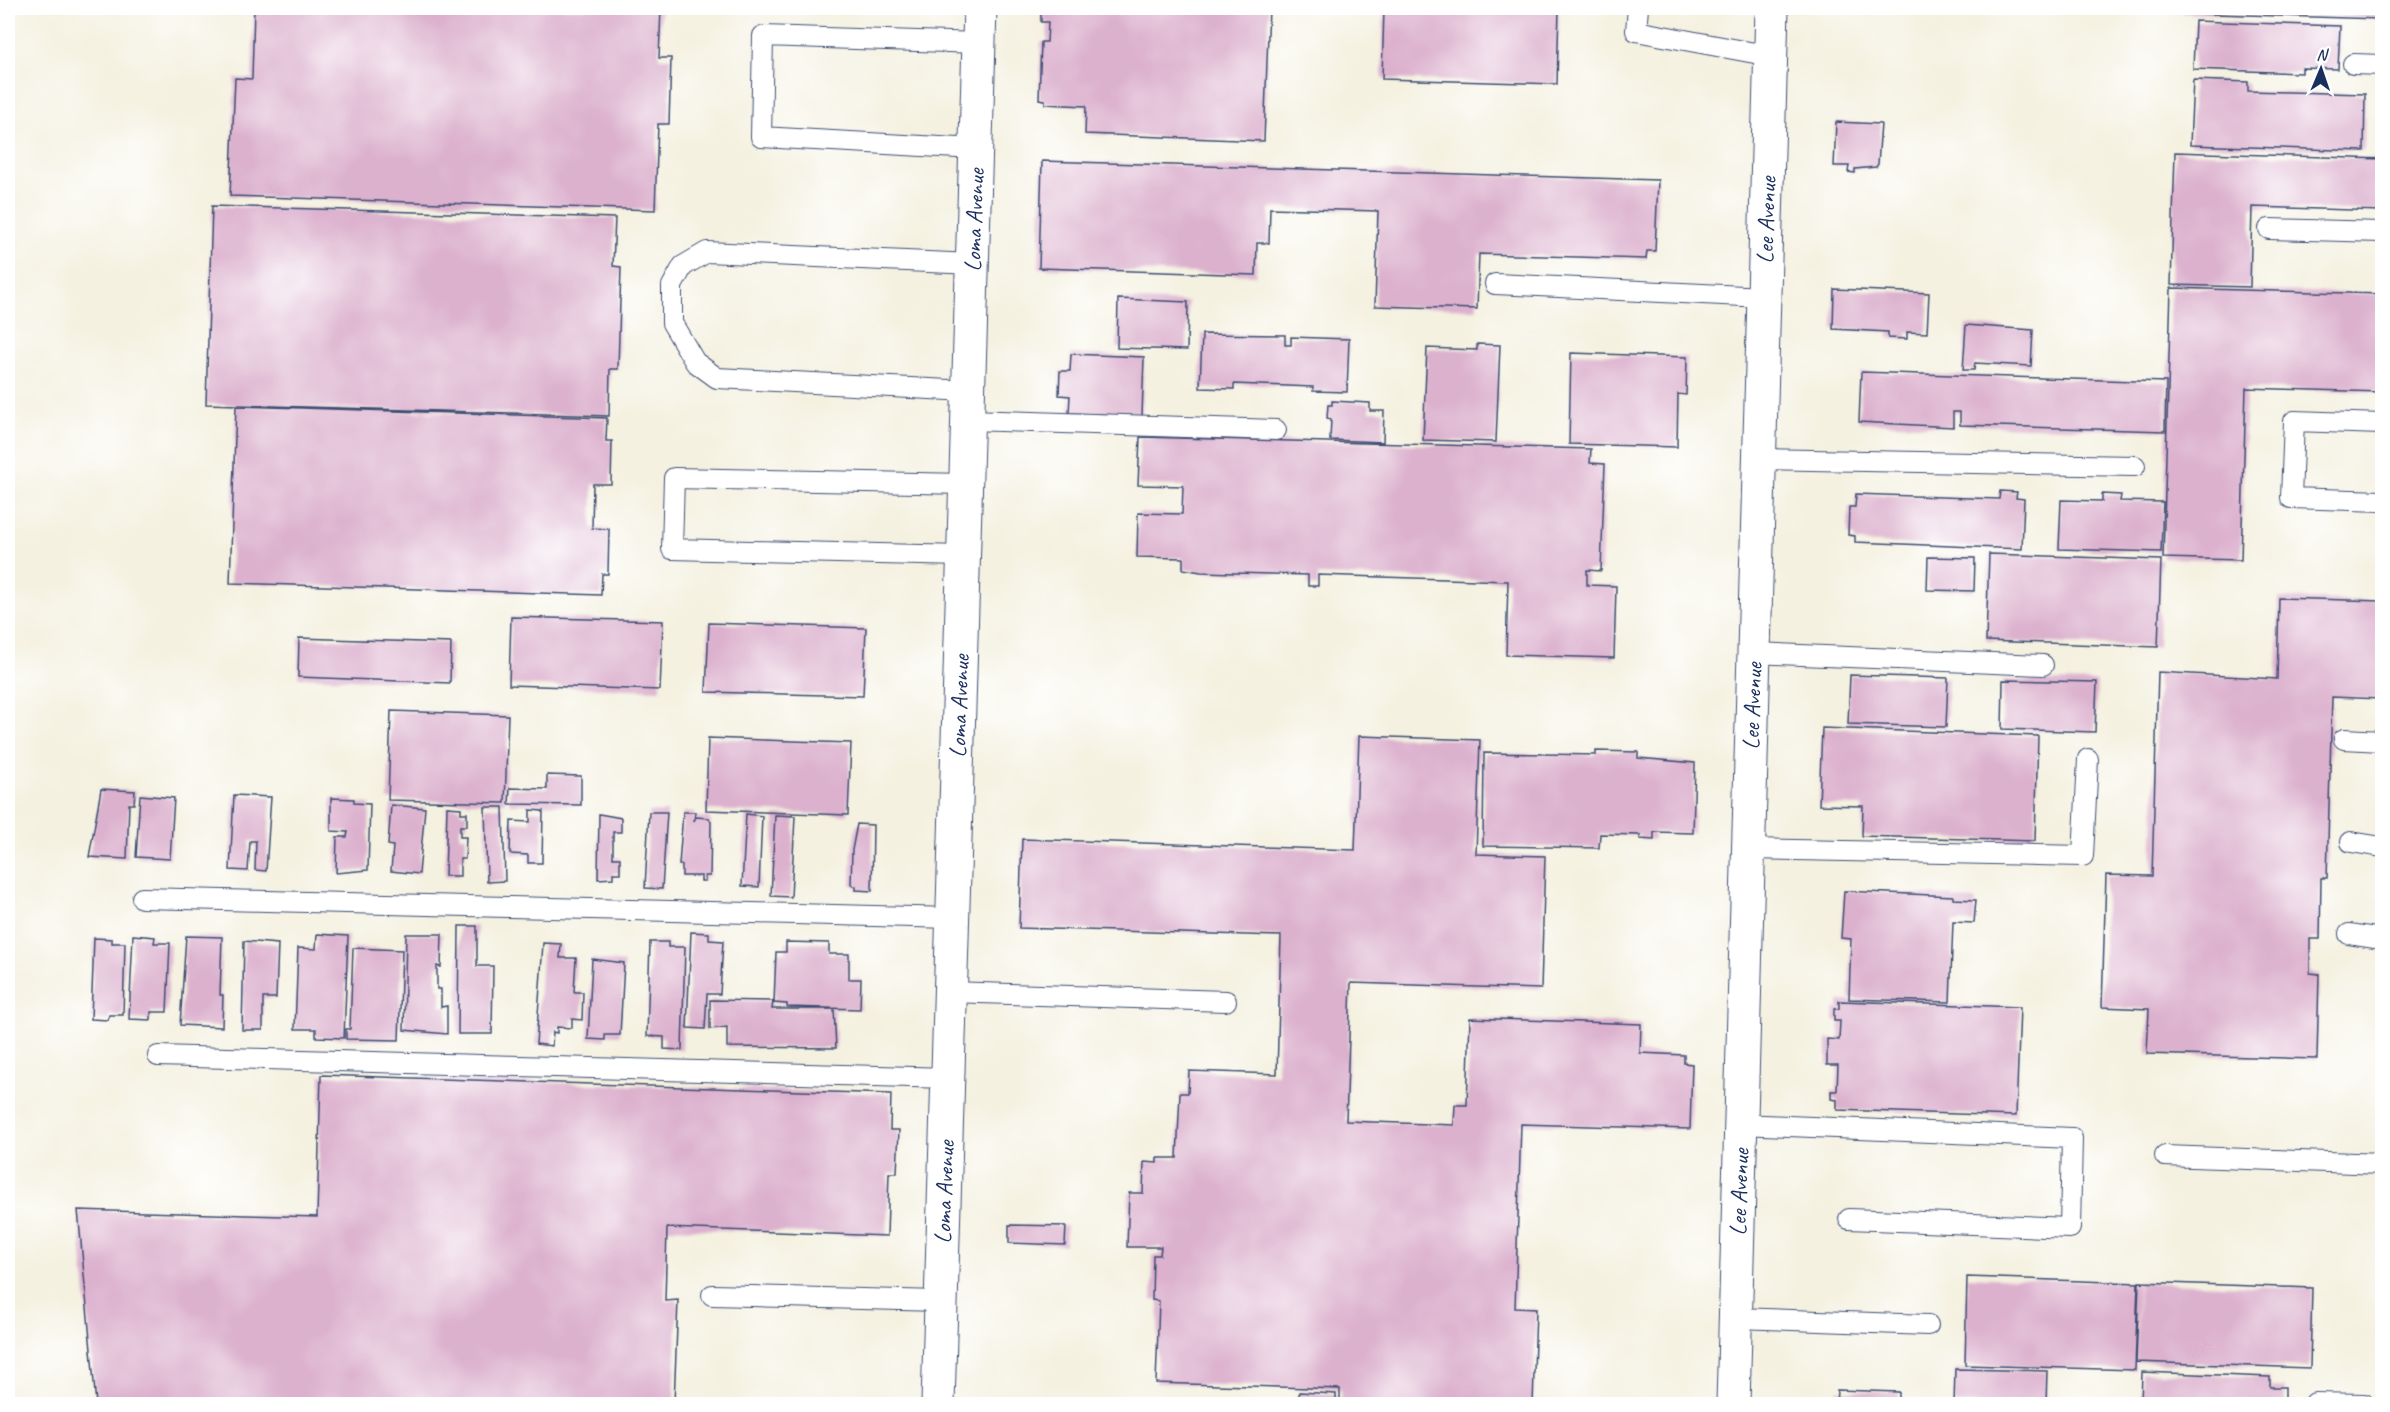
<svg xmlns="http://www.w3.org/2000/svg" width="2390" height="1412" viewBox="0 0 2390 1412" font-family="Caveat,sans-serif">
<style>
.building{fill:#dcb1ce}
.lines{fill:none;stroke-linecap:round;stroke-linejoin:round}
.service-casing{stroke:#3c4c72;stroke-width:22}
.minor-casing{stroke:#3c4c72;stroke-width:35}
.service{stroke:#fff;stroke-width:20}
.minor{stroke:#fff;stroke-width:33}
.labels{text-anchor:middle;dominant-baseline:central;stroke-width:5;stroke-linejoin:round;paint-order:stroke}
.street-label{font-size:24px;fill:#1b2f5e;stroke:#fff}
</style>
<rect width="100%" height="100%" fill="#fff"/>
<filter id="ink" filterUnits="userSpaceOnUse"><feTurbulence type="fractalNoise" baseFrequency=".0167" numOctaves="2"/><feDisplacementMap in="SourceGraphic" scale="12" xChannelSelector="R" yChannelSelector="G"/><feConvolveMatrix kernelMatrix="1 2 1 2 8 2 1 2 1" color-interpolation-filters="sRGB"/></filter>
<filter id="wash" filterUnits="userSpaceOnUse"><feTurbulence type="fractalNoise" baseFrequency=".008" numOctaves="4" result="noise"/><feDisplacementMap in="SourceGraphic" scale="24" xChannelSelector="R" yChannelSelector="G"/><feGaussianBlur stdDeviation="1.35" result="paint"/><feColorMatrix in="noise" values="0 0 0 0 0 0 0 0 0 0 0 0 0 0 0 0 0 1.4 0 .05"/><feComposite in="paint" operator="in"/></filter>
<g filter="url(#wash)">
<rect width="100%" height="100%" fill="#f4f1e0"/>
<g id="blocks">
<path class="building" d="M254,8H661L659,58H671L669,124H658L655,210L230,196L235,78L252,79Z
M1041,8H1269L1264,141L1085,134L1086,106L1045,104V100L1039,99L1041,42H1047L1048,22H1041Z
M1384,8H1559L1557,84L1382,79Z
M2182,8H2382L2381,19L2182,13Z
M2195,21L2340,26L2338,69L2302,68V73L2193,69Z
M2193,80L2248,82V91L2365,94L2364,151L2190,145Z
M2381,98H2382V132H2379Z
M1836,122L1881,124L1878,164L1876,167L1855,169V173L1848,172L1849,166H1834Z
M2175,152L2382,159V211L2252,207L2250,287L2171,285Z
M1042,161L1658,180L1655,251H1647L1646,259L1479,254L1477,309L1375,306L1378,211L1270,208L1269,243H1257L1256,275L1039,268Z
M212,206L615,218L613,266L621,267L618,369H610L609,416L206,404Z
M2171,288L2382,294V392L2246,388L2241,560L2163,558Z
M1834,289L1929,293L1927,333L1907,332V339L1888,338V332L1833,329Z
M1118,299L1188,302L1187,350L1117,348Z
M1966,325L2033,330L2031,366L1975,363L1974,370H1963Z
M1202,334L1285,335V345H1291V337L1349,339L1347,392L1313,391V387L1234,384V389L1200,388Z
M1477,344L1500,345L1496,442L1423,440L1427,348L1477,350Z
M1571,353L1687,357L1686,395L1678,394L1677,447L1569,444Z
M1071,354L1144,357L1142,416L1069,413L1070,396L1059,395L1060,371H1070Z
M1861,372L2166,382L2165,431L1960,425V412H1953V427L1859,422Z
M1332,401L1370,403V411H1384L1383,442L1330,440L1331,419L1327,418L1328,405H1332Z
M236,406L607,418L606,441H612L611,484H593L592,528L609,529L608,574H602L601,595L230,583Z
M1140,437L1591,449L1590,463L1605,464L1601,571L1587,570V585L1616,586L1614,658L1506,655L1508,581L1318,575V586H1308V575L1201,572L1183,569V558L1137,557L1138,513L1182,514L1183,486L1138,485Z
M2000,491L2017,492L2016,498L2024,499L2022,549L1855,542V536L1848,535L1849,507H1855L1856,494L1999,499Z
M2102,494L2121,495L2120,501L2163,502L2161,552L2059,549L2061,500L2102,501Z
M1989,554L2161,560L2158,647L1986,641Z
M1928,557L1975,558L1974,591L1927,590Z
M2279,598L2382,601V699L2332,697L2327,878H2321L2320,939H2310V973L2319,974L2317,1059L2147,1054L2149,1009L2102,1007L2106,875L2152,876L2158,672L2277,679Z
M511,617L663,621L660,690L509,685Z
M709,623L866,628L863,696L706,692Z
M299,638L451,643L450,683L298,677Z
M1850,675L1948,678L1946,727L1848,724Z
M2003,680L2097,682L2095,732L2002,729Z
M391,711L508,715L505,803L388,800Z
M1822,728L2038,736L2035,841L1862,836L1863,806L1819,805Z
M1359,736L1480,740L1476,854L1545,856L1541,989L1351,983L1346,1121L1454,1125L1455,1105H1467L1470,1018L1641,1024L1640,1053L1684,1055V1063L1692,1064L1690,1129L1521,1124L1515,1308L1536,1309L1533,1404H1340V1389L1156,1383L1159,1301L1152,1300L1153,1255H1160L1161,1247H1127L1129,1193H1143L1144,1162L1157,1163V1158H1177L1180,1093H1188L1189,1071L1277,1074L1281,936L1019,928L1022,839L1355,850Z
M708,738L851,743L848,815L706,810Z
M1596,751L1638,752V758L1695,763L1693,833L1654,832V840L1640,839V835L1600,834L1599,848L1483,846L1484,753L1596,755Z
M547,775L581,776V805L509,804L510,788L547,789Z
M101,789L135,791L134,804H129L127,859L89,857Z
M140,795L174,798L170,859L136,857Z
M234,795L271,797L266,871L255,870L256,841H250L248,871L230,870Z
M331,798L354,799V803L370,804L368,870L336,873L337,837H347L348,832L331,831Z
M391,805L425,808L419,874L391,871L393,846L388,845Z
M447,807L461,808V813H467V826H460V837H466L465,859H460V876H445Z
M485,807H503L505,881L487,882Z
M530,810L543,811L542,863H528V855L510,854L511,821L530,822Z
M649,812H667L662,889L645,888Z
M683,812H695L694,821L696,817L709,818L711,822L710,876H705V881H701V876H682V865H679Z
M599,814L621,818V832H613V858H620V873H613V878L598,879Z
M746,814L762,816L759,887L742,886Z
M775,815L795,816L791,897L771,896Z
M857,824L873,825L872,891L856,890V886L851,885L852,850Z
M1844,891L1953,896V899L1976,900L1974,923L1953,922L1950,1002L1849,999L1851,939L1841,938Z
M459,926H477V966H493L492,1034H458Z
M691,932L709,933V940L723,941L720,994H707L705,1029L687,1028Z
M317,934L348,936L344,1038L316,1037V1029H295L298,948L316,949Z
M406,934H442L441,967L437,966V989H441V1007L447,1006V1034L404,1030Z
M133,935L155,937L154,943H170L167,1012H151V1020L129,1019Z
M186,936L222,937L220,995H223L222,1027L180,1025Z
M94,938L112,939V943H125L123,1015H109L108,1020L91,1019Z
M244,941L278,944L276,998H263V1030H242Z
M650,942H668V947H685L682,1050L664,1049V1037L647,1036Z
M786,942L829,943V954H849V979H861L860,1009L787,1007V1004L774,1003L776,952H786Z
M543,943L561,944L560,958H576L574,992H583L582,1020L572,1019V1028L557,1027V1033L553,1032L552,1046L536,1044Z
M353,948L402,950L399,1040L346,1039V1029H350Z
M592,959L624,963L620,1035H605V1040L588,1039Z
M710,1000L773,1001L772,1009H834L836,1048L727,1047V1027L710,1029Z
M1839,1001L2020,1007L2016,1116L1837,1110V1100L1831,1099V1091H1837L1838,1065H1827V1039L1839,1040L1840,1021H1834V1009H1839Z
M321,1075L891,1094L890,1130H899L897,1173H889L887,1236L667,1228L665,1301L678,1300L674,1404H96L78,1210L317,1217Z
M1009,1225L1066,1226L1065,1245L1009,1243Z
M1967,1277L2138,1283L2135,1370L1965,1365Z
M2139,1282L2312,1288L2310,1368L2136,1362Z
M1955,1369L2047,1371L2046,1404H1954Z
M2142,1372L2270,1377V1387H2285V1404H2141Z
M1837,1390L1899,1392V1404H1836Z
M1299,1392L1336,1394V1404H1299Z"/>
</g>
</g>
<g filter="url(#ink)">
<use href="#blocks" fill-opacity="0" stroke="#3c4c72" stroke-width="1.5"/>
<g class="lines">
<g class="service-casing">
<path id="service" d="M1638,8L1636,31L1771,56
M2353,64L2382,65
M976,149L761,137L763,36L979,43
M2269,229L2382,232
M1495,284L1764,297
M969,391L717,378L695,362L672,323V286L683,266L707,252L973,264
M968,420L1276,430
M2382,424L2294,421L2291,498L2382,501
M1759,459L2135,466
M963,556L672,549L674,478L966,484
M1754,653L2043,665
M2344,739L2382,741
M2351,842L2382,847
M1749,849L2083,856L2088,759
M142,898L953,918
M2349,934L2382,939
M950,992L1226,1001
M158,1056L948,1078
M1741,1124L2072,1138L2070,1228L1849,1219
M2165,1156L2382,1164
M712,1295L940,1301
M1736,1318L1928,1325
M2315,1403L2364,1404"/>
</g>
<g class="minor-casing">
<path id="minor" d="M938,1404L980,8
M1733,1404L1772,8"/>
</g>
<use href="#service" class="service"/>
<use href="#minor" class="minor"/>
</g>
</g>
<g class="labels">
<g class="street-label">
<text transform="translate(974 220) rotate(-88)">Loma Avenue</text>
<text transform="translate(1766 220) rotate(-88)">Lee Avenue</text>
<text transform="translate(959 706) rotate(-88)">Loma Avenue</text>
<text transform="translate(1752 706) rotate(-88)">Lee Avenue</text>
<text transform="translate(944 1192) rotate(-88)">Loma Avenue</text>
<text transform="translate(1739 1192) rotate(-88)">Lee Avenue</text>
</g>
</g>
<rect width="2390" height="1412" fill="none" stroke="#fff" stroke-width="30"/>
<g transform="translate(2321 69) rotate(2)" stroke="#ffffff" stroke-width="4.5" paint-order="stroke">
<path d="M0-4.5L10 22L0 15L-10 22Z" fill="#1b2f5e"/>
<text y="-9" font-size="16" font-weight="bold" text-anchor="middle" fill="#1b2f5e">N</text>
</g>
</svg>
